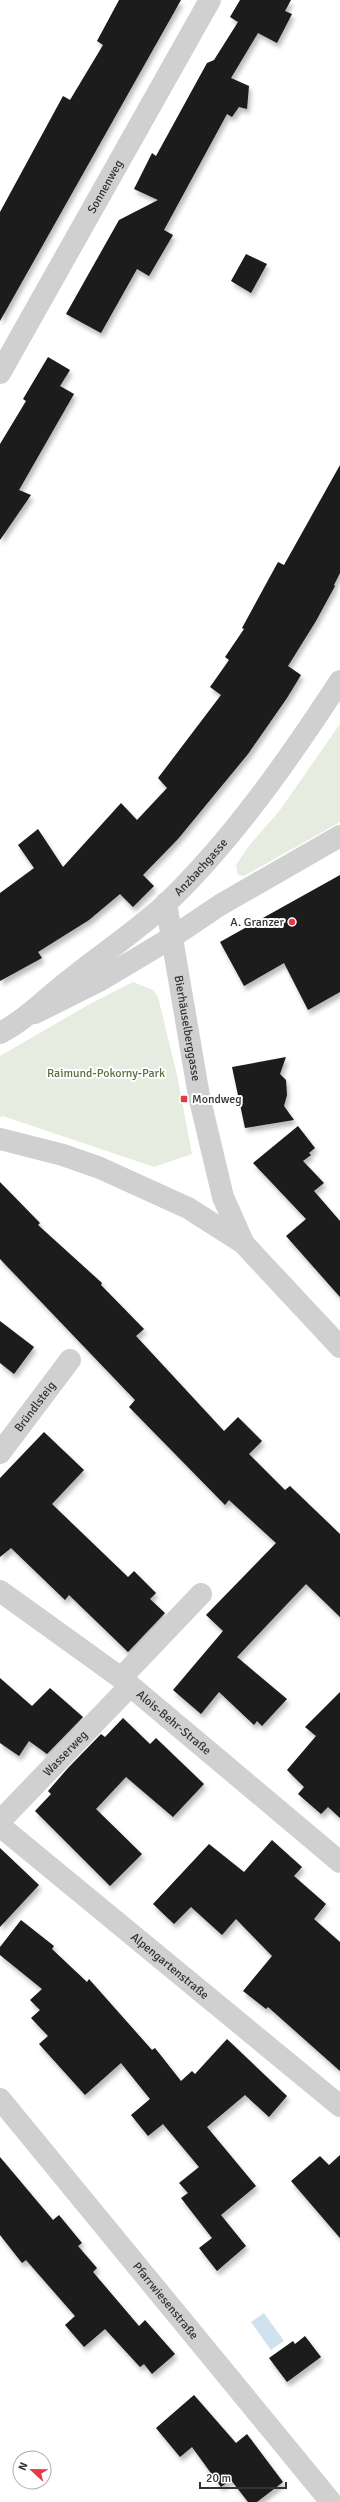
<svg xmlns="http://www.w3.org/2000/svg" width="340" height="2502" viewBox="0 0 340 2502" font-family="Signika,sans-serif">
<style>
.green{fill:#e6ecdf}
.water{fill:#cfe2ee}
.building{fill:#1a1a1a;filter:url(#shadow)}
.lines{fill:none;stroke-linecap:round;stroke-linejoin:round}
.minor{stroke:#d0d0d0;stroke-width:22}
.tertiary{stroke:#d0d0d0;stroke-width:22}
.poi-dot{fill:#e63946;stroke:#fff;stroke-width:1.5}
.labels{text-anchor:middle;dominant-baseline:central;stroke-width:4;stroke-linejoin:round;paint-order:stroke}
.street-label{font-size:12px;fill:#333;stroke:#fff}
.poi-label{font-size:12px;fill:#333;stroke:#fff;text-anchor:end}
.park-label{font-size:12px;fill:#56703f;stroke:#fff}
</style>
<defs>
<filter id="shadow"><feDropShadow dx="2.5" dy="4.5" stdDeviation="2" flood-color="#0004"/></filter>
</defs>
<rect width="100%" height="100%" fill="#fff"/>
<path class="green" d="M340,724V822L244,876L238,875L236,865L248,847L280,810Z
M133,982L153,990L158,997L177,1075L192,1154L154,1167L3,1116L0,1117V1056L88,1005Z"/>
<path class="water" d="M264,2313L284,2341L271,2350L251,2322Z"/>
<path class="building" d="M119,0H181L0,321V212L63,96L70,100L103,45L97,41Z
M240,0H291L285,11L292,14L277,43L258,33L231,78L249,86L247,109L239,107L232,117L227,114L164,230L173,235L149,276L137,269L101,333L66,314L119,220L158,200L134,189L152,153L156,156L207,63L214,60L238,22L230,17Z
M246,254L267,264L251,293L231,281Z
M48,357L70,370L60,386L74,394L19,490L31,495L0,540V444L26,401L23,399Z
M340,465V573L334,585L335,586L316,621L288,666L301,675L287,698L248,754L178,839L143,875L154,886L133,907L120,894L89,920L38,952L42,958L0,981V893L34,868L18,845L38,829L63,867L121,803L137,820L167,788L158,778L221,695L210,687L229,660L225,657L244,629L242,628L278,562L284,565Z
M340,875V992L308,1010L284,963L244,986L220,942Z
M286,1057L280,1074L286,1080L287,1095L284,1106L294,1120L245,1128L232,1067Z
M298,1126L315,1148L309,1153L311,1155L303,1161L324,1183L314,1191L340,1221V1297L286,1236L306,1219L253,1163Z
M0,1182L40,1223L38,1225L102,1283L101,1285L144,1329L136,1336L224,1431L238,1417L262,1441L249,1454L285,1490L290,1486L340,1534V1617L306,1584L237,1657L287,1699L262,1726L257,1721L254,1725L219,1692L201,1714L173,1690L223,1631L206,1615L276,1543L229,1500L225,1505L129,1407L135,1400L0,1259Z
M0,1321L34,1347L14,1374L0,1363Z
M44,1432L84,1470L52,1504L128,1577L134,1571L156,1593L150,1599L165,1613L128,1652L69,1595L65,1600L11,1548L0,1557V1478Z
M0,1678L32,1706L50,1688L83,1717L47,1754L29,1741L19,1756L0,1743Z
M340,1692V1818L328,1807L321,1814L298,1794L304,1787L287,1770L316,1736L305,1727Z
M123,1718L150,1744L156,1738L204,1784L173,1817L126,1777L96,1809L142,1854L110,1886L35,1811L51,1794L48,1791L68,1768L101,1734L105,1737Z
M272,1840L302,1867L294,1876L326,1904L314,1919L340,1942V2071L268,2007L266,2009L243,1991L272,1956L236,1919L222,1935L191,1907L174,1924L153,1904L209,1844L244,1872Z
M0,1848L39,1885L0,1927Z
M21,1920L54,1946L52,1949L87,1982L89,1979L152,2050L155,2048L181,2081L192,2071L195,2074L227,2039L287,2096L269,2117L245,2095L207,2127L256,2186L221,2215L246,2246L217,2271L199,2248L212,2238L181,2198L188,2193L179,2183L199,2167L163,2124L148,2136L131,2115L150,2099L121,2063L85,2095L39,2044L48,2036L31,2018L40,2010L30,2000L42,1989L0,1955V1947Z
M340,2155V2238L291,2181L320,2156L329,2165Z
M0,2157L53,2220L59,2215L82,2243L78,2246L97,2268L93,2272L139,2326L145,2320L175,2354L152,2374L144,2364L140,2367L105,2329L84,2347L65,2325L75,2316L26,2260L22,2263L0,2235Z
M305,2336L321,2357L287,2382L269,2358L293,2341L295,2344Z
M194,2395L236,2443L247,2434L283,2482L257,2502H248L231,2480L221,2487L192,2447L180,2457L156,2428Z"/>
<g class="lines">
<g class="minor">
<path id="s1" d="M0,373L210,0"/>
<path id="s2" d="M166,903L199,1096L223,1197L243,1242"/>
<path d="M35,1013L99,981L171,938L220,905L340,836"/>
<path d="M0,1139L63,1155L100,1168L188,1208L243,1243L340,1347"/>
<path id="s3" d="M0,1453L70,1360"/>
<path id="s4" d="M0,1591L121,1678L340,1862"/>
<path d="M121,1678L201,1594"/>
<path id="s5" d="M0,1821L130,1686"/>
<path id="s6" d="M0,1826L340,2106"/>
<path id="s7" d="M0,2099L331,2502"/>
</g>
<path class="tertiary" id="s8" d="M0,1033C27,1019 48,996 72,978C103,953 138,930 167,903C234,838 289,759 340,681"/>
</g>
<g class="poi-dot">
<circle cx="292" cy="922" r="4"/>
<rect x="180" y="1095" width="8" height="8" rx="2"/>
</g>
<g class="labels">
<g class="street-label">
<text stroke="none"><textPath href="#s1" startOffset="214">Sonnenweg</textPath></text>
<text stroke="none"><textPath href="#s8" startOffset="261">Anzbachgasse</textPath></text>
<text stroke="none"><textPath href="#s2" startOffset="127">Bierhäuselberggasse</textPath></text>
<text stroke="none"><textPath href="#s3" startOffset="58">Bründlsteig</textPath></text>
<text stroke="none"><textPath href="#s4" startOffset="218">Alois-Behr-Straße</textPath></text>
<text stroke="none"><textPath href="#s5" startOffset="94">Wasserweg</textPath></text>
<text stroke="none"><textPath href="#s6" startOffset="220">Alpengartenstraße</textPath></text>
<text stroke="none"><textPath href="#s7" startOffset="261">Pfarrwiesenstraße</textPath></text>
</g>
<g class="poi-label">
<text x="284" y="922">A. Granzer</text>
<text x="192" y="1099" text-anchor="start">Mondweg</text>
</g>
<g class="park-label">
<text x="106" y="1073">Raimund-Pokorny-Park</text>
</g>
</g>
<g transform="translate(32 2470) rotate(292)"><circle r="19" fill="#ffffff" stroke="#adadad"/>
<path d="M0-3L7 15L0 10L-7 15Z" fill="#e63946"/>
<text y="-6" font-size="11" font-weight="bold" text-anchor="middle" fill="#333333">N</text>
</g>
<path d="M200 2482v6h86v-6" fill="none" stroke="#333333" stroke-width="2"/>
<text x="206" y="2482" font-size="12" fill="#333333" stroke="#ffffff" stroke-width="3" paint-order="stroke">20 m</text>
</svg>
